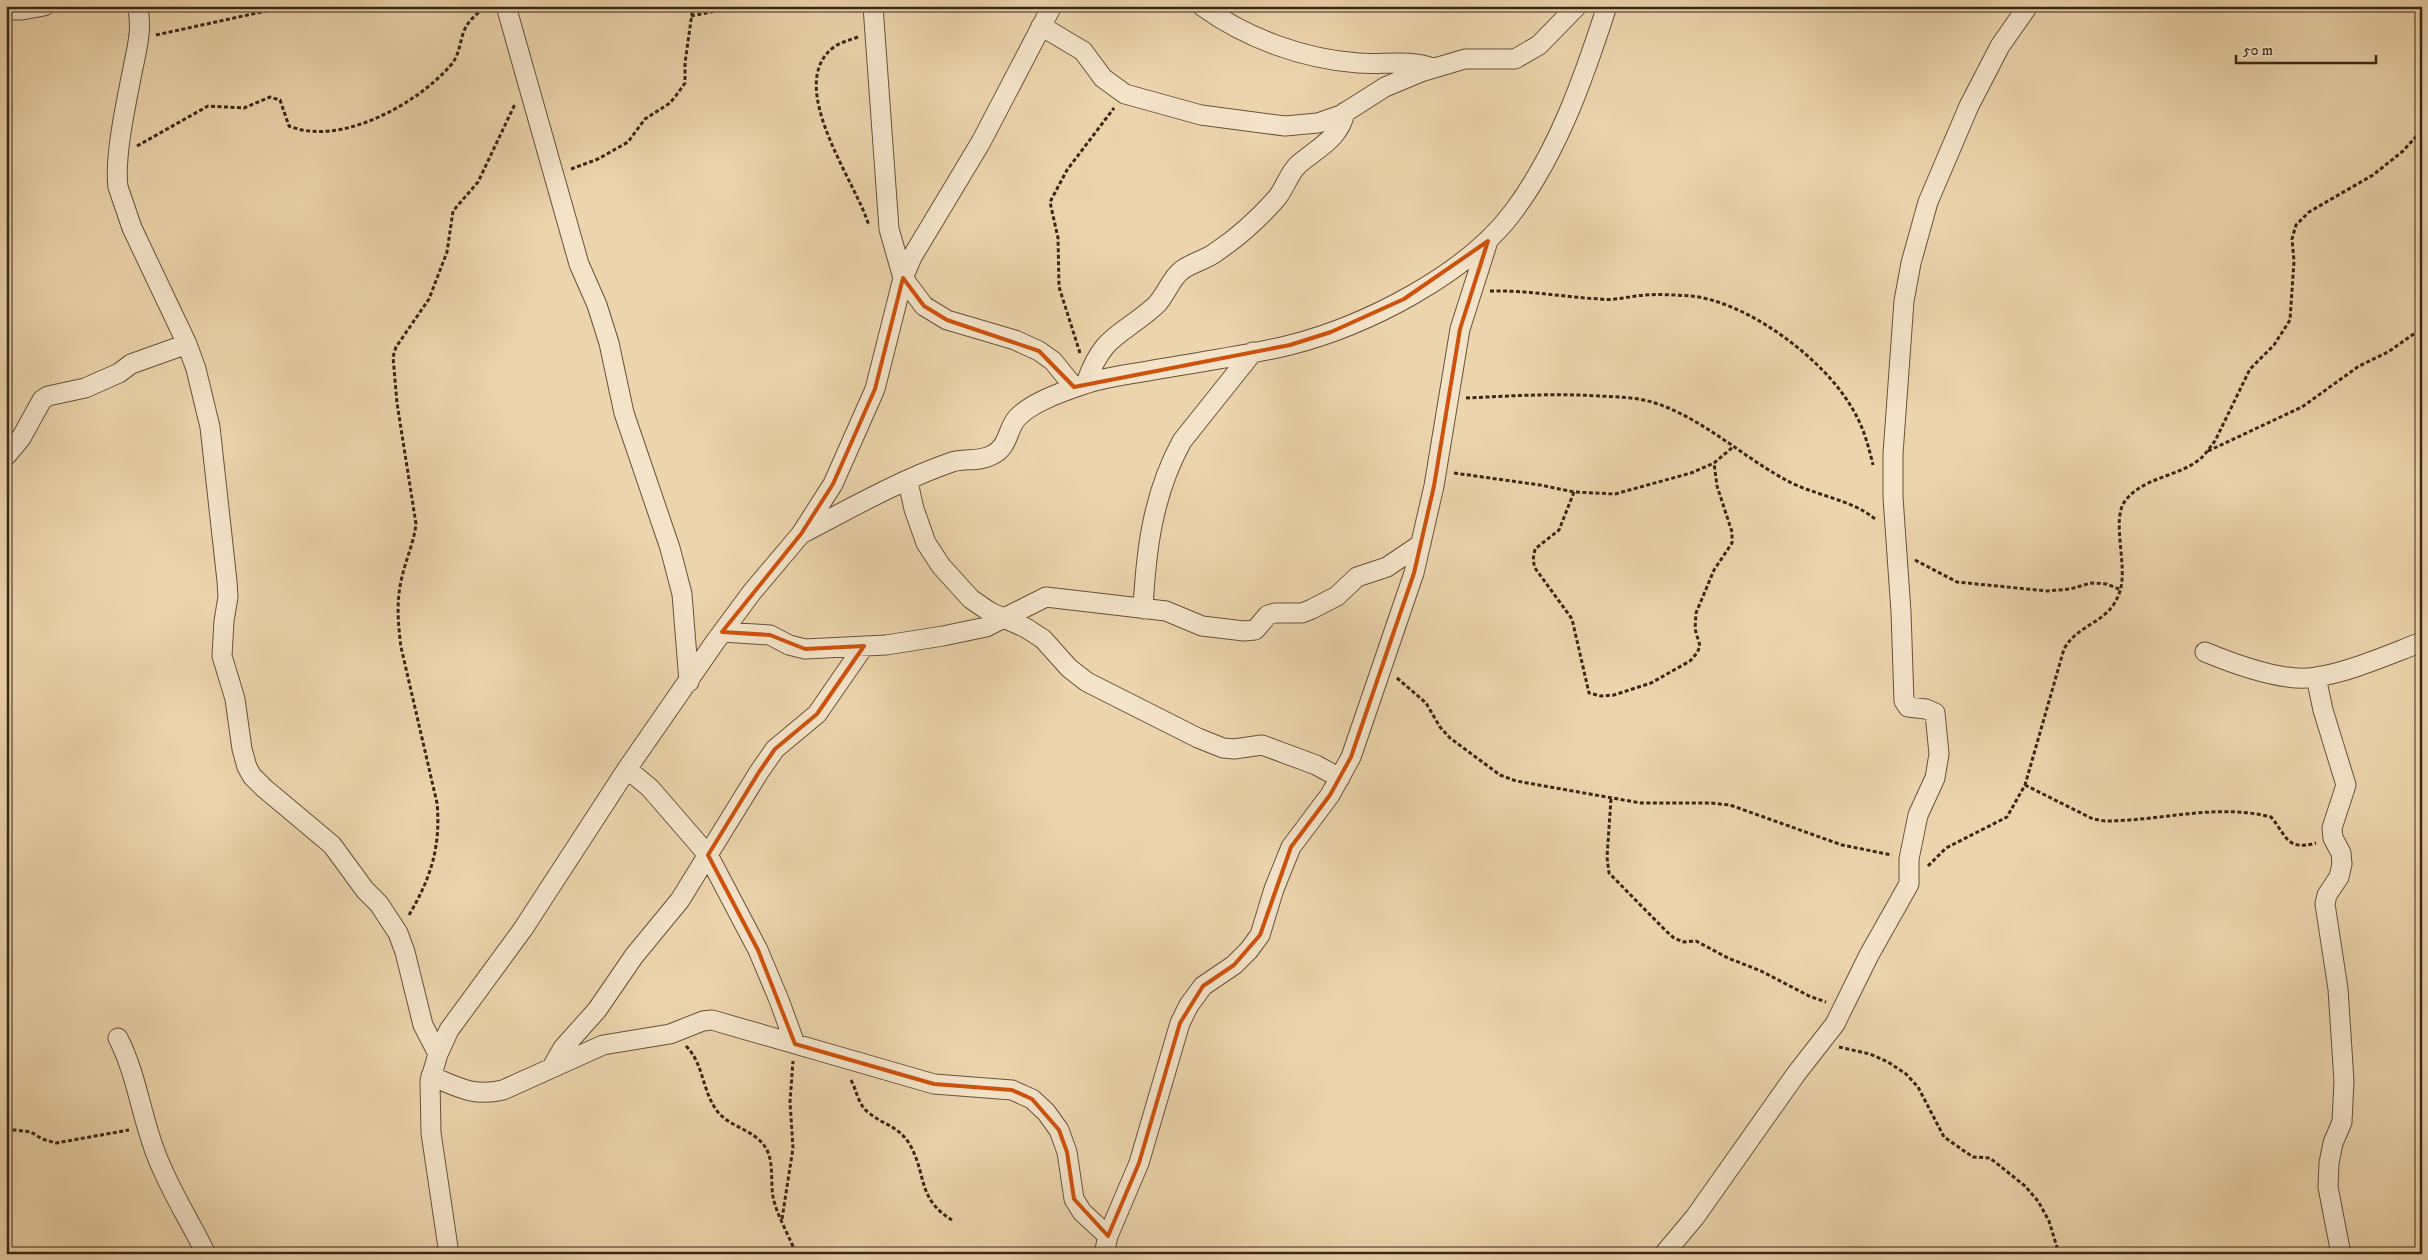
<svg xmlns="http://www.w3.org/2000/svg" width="2428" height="1260" viewBox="0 0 2428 1260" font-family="'IM FELL DW Pica',serif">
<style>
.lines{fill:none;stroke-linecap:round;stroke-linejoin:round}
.minor-casing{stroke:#66523a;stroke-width:21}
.path{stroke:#3a2714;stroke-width:3;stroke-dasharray:4 2.5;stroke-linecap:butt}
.minor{stroke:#f3e3c9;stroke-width:19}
.marked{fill:none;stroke:#ce520d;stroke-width:4;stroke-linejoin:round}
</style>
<rect width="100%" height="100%" fill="#ecd4ac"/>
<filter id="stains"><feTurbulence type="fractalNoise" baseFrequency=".004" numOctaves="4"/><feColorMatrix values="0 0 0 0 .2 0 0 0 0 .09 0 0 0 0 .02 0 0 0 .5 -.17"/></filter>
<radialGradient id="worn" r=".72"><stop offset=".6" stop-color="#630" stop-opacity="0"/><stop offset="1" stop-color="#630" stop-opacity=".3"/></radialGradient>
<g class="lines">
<g class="minor-casing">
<path id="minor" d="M137,6C143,26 137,48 133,68C127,99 114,156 118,187L132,228L187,344L196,369L210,427L227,581L228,597L224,621L222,656L235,699L242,749L247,767L252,776L264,788L332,845L365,890L379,904L398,933L405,952L423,1025L438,1054
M506,6L579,264L597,305L609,343L624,413L670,548L682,594L689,682
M873,6L889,229L903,278L924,306L947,320L1015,340L1039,351L1053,361L1074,387
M1202,6C1246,38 1303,59 1358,63C1384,65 1408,59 1433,68
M6,10H22L44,6
M1041,26L1083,51L1103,78L1125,94L1201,115L1285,126L1318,123L1341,115L1385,87L1421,72L1465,59H1515L1539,45L1577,6
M1086,383C1103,334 1120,337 1155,306C1167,295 1169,280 1182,270C1193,262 1206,260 1216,252C1237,238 1259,218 1276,199C1285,189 1289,172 1299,164C1318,148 1340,138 1345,112
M6,456L21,438L42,400L48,396L85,388L119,373L131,364L187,344
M908,482L914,509L926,543L941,566L971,599L990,612L1026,628L1043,639L1069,668L1087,682L1198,738L1223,748L1234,749L1262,745L1316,765L1340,778
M803,533C851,508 900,480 952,462C964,458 980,462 992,455C1009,447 1007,429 1017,418C1032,402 1062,392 1082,385C1101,378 1122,375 1142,372C1191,363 1241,357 1290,345C1365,326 1466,275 1513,212C1558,152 1584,77 1607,6
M1143,609C1146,549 1153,494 1182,441L1253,352
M722,632L770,635L789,645L805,649L886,645L943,636L986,627L1046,597L1166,611L1202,626L1244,631L1255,630L1268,615L1275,613H1302L1312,609L1337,596L1357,577L1387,567L1421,544
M2205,652C2234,664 2285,683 2316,677C2350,672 2390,654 2422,642
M2316,677L2323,710L2346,785L2332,828L2333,838L2341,853L2342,864L2339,877L2327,895L2325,904L2338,989L2344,1081L2342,1122L2333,1143L2329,1163L2328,1187L2341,1254
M627,769L650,788L708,855L758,950L779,1000L795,1044
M118,1038C137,1075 141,1116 156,1154C169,1189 190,1221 206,1254
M552,1067L563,1048L597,1010L634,956L680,900L759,772L775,749L817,714L864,646
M431,1076C458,1087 473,1097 503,1090L603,1045L670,1034L703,1021L712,1020L934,1084L1012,1090L1032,1099L1046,1112L1059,1130L1067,1152L1074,1199L1082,1212L1108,1236
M449,1254L431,1133L430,1081L438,1054L449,1030L523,929L627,769L715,642L752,592L801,534L833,484L875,389L903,278L912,257L981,142L1052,6
M1104,1254L1108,1236L1139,1163L1180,1023L1189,1005L1203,986L1234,965L1249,950L1260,935L1274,889L1291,847L1330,795L1351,757L1414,573L1434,486L1460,329L1488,241
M1664,1254L1695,1217L1796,1074L1835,1024L1869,955L1909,884V859L1918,815L1935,778L1939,754L1935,713L1926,709L1908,707L1904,701L1901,612L1893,497V454L1904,301L1911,263L1928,202L1969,106L2000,46L2028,6"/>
</g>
<path class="path" d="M691,16L741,6
M156,35L289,6
M858,37C850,40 841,42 834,47C783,85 857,183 869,226
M137,146L208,106L244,108L270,97L280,100L289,126C340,147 417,104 450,66C460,55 459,44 464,31C468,20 478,13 487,6
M571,169L598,159L628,142L645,119L670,103L678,93L685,83V63L693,6
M1490,291C1527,290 1563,297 1600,299C1615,301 1630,296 1645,295C1660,294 1676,295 1691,296C1748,302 1824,359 1852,408C1863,426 1868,444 1873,465
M2418,331L2422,344
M1080,353L1059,287L1058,238L1050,202L1067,170L1114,108
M1466,398C1510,396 1554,393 1599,396C1618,397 1637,397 1655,403C1702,418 1743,457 1786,480C1812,495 1855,500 1876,520
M2208,451L2302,407L2359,366L2388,352L2422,328
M1454,473L1540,485L1574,492L1615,494L1691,473L1714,463L1733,447
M1574,492L1559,530L1535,549L1533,560L1535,568L1572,619L1589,693L1601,696L1614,695L1651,683L1690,661L1697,653L1700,646L1695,629L1696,613L1714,570L1732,543V532L1717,486L1714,463
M1915,560L1957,582L2047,591L2070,589L2091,583L2107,584L2121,590
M1397,678L1426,703L1440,727L1450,738L1500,775L1516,781L1641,803H1711L1730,805L1842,845L1892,855
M2025,785L2093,819L2105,821C2160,821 2217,803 2271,817C2287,836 2286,851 2316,843
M1611,799L1607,857L1609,873L1666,931L1674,938L1684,942L1696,941L1728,958L1761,971L1809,996L1826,1002
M1928,866L1946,848L2007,817L2025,785L2064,649C2079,622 2110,624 2120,591C2128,565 2111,520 2125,501C2143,477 2178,477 2200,459C2206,454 2210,447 2215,441L2250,369L2274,345L2290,320L2294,261L2292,239L2296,225L2309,212L2373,175L2403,151L2422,130
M409,915C431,878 441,846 437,803L401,647C398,624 396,600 402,577C406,559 414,542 416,524L397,403L393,357L396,347L429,299L447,252L453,211L478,182L515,104
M686,1046C703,1063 702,1088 715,1108C726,1126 750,1128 763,1144C775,1158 770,1180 773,1197C777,1216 789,1235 796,1254
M1839,1047L1870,1054L1888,1062L1906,1074L1918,1087L1944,1137L1973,1157L1990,1158L2025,1186L2038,1201L2049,1221L2059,1254
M851,1080C857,1091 858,1105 869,1113C884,1125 900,1127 910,1145C927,1175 917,1199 952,1220
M6,1129L31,1132L42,1139L56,1143L129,1130
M782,1219L793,1148L790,1102L793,1061"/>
<use href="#minor" class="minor"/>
</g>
<path class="marked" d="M1488,241L1460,329L1434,486L1414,573L1351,757L1330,795L1291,847L1260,935L1234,965L1203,986L1180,1023L1139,1163L1108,1236L1074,1199L1067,1152L1059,1130L1032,1099L1012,1090L934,1084L795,1044L758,950L708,855L759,772L775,749L817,714L864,646L805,649L770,635L722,632L801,534L833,484L875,389L903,278L924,306L947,320L1039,351L1074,387L1290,345L1331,332L1404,299Z"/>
<rect width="2428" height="1260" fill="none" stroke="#ecd4ac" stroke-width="25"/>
<rect x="8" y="8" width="2413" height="1245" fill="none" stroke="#3a2714" stroke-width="2.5"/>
<rect x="12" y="12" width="2403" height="1235" fill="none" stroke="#3a2714"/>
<path d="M2236 55v8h140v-8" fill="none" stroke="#3a2714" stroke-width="2.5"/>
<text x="2243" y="55" font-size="15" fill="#3a2714" stroke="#f3e3c9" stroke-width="4" paint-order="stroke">50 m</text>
<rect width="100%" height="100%" filter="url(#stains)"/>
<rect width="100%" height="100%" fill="url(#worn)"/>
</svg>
